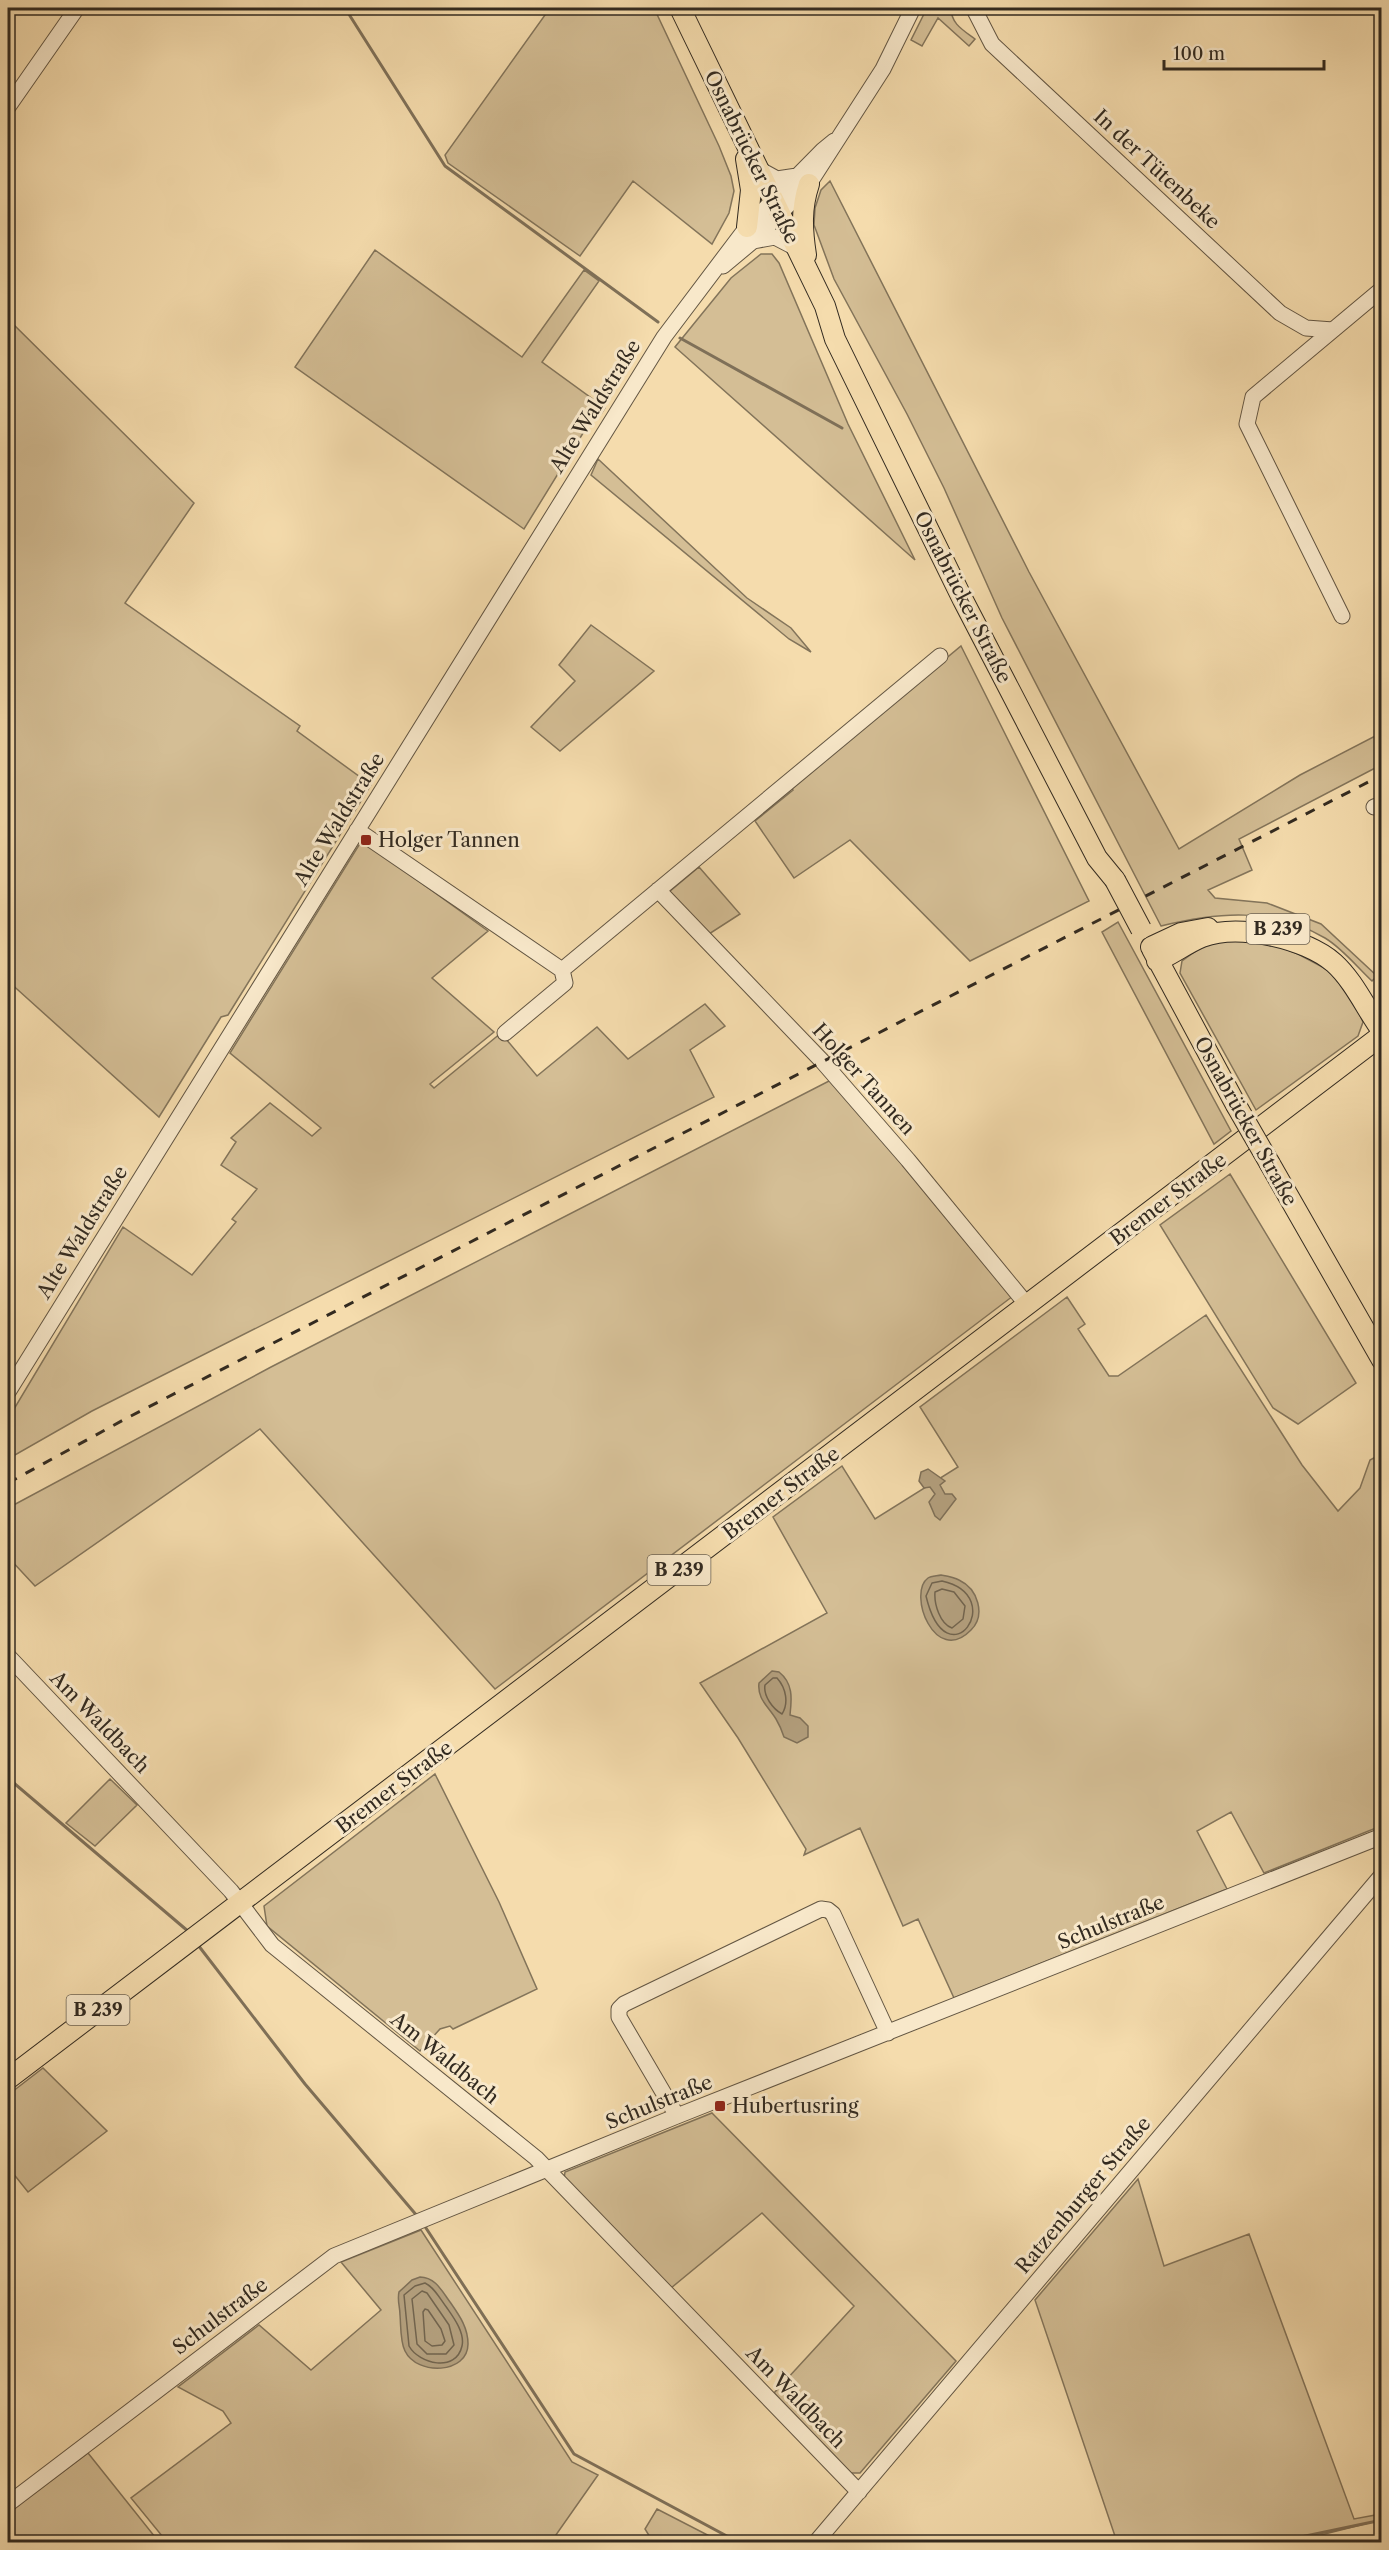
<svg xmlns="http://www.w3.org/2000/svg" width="1389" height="2550" viewBox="0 0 1389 2550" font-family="'Libre Caslon Text',serif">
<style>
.green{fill:#d4be95;stroke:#83745a;stroke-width:1.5}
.water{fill:#b39f7d;stroke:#7f7058;stroke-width:1.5}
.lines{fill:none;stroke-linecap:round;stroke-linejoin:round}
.shore{stroke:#72644e;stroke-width:1.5}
.stream{stroke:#7f7058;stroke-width:3}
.minor-casing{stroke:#635643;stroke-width:17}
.major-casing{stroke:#322a20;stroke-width:22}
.minor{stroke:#f8e8ca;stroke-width:15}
.major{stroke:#f5dcad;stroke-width:20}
.rail{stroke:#322a20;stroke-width:3;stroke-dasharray:10 10;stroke-linecap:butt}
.major-bridge-casing{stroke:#322a20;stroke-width:22;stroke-linecap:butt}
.major-bridge{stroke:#f5dcad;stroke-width:20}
.poi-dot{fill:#8f2418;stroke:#f8e8ca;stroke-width:2}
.labels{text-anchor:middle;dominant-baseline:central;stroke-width:6;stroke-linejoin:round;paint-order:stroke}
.shield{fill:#f8e8ca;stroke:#6d6353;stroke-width:1.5}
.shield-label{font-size:18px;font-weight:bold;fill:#322a20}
.street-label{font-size:20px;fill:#322a20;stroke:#f8e8ca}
.poi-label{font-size:20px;fill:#322a20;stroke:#f8e8ca;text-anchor:start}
</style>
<rect width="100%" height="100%" fill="#f5dcad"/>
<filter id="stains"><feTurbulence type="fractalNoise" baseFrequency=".00333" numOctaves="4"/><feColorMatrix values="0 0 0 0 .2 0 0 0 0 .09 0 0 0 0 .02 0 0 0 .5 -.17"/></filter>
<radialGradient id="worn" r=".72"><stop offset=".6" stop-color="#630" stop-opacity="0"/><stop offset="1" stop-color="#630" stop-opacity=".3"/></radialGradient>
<path class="green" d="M550,8H654L719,146L731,176L734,191L729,213L712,244L633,181L580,256L448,163L445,155Z
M927,8H951C951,24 963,30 975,39L969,46L938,18L922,46L911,40Z
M830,181L1029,572L1179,849L1300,775L1381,733V765L1239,839L1252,870L1208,890L1215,898L1267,903L1321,924L1377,976L1372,981C1358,968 1342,948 1325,938C1272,907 1218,912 1161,926L1002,618L944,488L907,414L834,279L814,225L815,208L821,190Z
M375,250L522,357L584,270L599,281L542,362L605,408L601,414L596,412L524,529L295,367Z
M761,254H772L779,263L848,424L915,560L675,347L731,278Z
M8,319L194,503L125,603L300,726L297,731L371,785L228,1015L221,1017L159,1117L8,981Z
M598,459L747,598L791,628L811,652L789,639L591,475Z
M591,625L654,671L560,751L531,727L575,681L559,665Z
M961,646L1089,901L970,961L850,840L794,878L755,821L793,790L790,788Z
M367,844L488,931L432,978L494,1032L430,1084L434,1088L501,1033L537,1076L597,1027L628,1059L705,1004L725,1026L690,1050L714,1097L92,1411L8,1459V1419L123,1227L192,1275L236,1222L232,1219L257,1189L221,1165L236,1142L231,1138L270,1103L312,1136L321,1128L230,1053L359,845Z
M699,867L740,914L709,934L669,892Z
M1118,922L1231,1131L1214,1144L1102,932Z
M1229,938L1270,943L1298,954L1330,971L1355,1004L1363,1022L1358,1036L1256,1110L1180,973L1182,961L1204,945Z
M831,1080L1013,1296L495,1689L260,1429L35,1586L8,1557V1508L271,1367Z
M1230,1174L1356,1383L1298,1424L1273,1408L1160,1225Z
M1067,1297L1085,1324L1078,1329L1109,1376H1118L1206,1315L1302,1465L1338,1511L1360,1488L1370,1460L1381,1454V1826L1264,1873L1231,1812L1197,1831L1227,1889L954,1998L918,1919L903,1926L860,1828L804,1855L806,1849L738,1738L700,1683L827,1613L773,1517L842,1466L875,1519L958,1467L920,1407Z
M435,1774L499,1902L537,1989L453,2029L450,2026L440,2029L420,2051L267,1926L264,1906Z
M110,1779L137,1805L95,1846L66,1823Z
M43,2068L107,2131L28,2192L8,2167V2095Z
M712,2113L956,2361L860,2473H851L774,2393L854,2306L762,2213L671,2288L564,2179L565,2172Z
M1138,2179L1164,2266L1249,2234L1354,2519L1381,2514V2520L1293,2542H1117L1035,2300Z
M421,2230L572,2462L598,2475L551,2542H167L131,2498L231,2423L223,2411L178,2387L259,2325L311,2370L381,2310L341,2262Z
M88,2453L159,2542H8V2513Z
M657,2509L721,2542H653L645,2529Z"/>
<path class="water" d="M928,1469L945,1481L940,1485L945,1494H952L956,1499L940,1520L935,1516L929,1502L935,1494L930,1487L924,1488L919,1481L921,1472Z
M941,1575C947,1576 954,1577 959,1580C978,1589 986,1615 971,1630C935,1667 907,1593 928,1578C931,1576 937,1576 941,1575Z
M772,1671L779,1672C793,1683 792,1698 790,1715L800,1718L808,1726V1737L797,1743L784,1737C782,1731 779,1724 776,1719C768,1706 757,1699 759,1683Z
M420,2277C435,2277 442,2291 450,2302C459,2315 468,2327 468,2344C468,2374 417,2376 405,2351C400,2341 401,2326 400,2315C400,2307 397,2300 399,2292L412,2280Z"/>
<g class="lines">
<path class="shore" d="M942,1581C1010,1596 947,1684 926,1596L932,1583Z
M942,1589L954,1592L965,1606L963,1619L952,1628C940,1624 934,1604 935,1592Z
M773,1678H777C786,1688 789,1703 782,1714C773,1709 763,1696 765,1685Z
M425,2283C435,2288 440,2299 447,2308C454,2318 465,2333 462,2346C456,2373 419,2364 409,2346L404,2295L415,2286Z
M422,2291L427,2293L449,2325L454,2345L446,2354H427L417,2344L412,2299Z
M425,2309L428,2310L441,2329L445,2341L442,2345L432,2346L425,2341L423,2312Z"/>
<path class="stream" d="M345,8L445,166L658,322
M680,338L842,428
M8,1778L189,1932
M198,1945L305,2084L418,2217
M424,2225L574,2454L738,2542
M1277,2542L1382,2520"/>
<g class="minor-casing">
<path id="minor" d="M974,9L992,44L1280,313L1306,328L1333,330L1382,289
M8,107L77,8
M757,168L777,179L797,176
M753,241L775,237L796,248
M723,266L753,241L809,184L883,69L913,8
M1333,330L1253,397L1247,424L1342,616
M1374,807L1382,804
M357,830L562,970
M658,890L822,1061L908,1160L1028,1306
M505,1033L565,983L562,970L940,656
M8,1392L664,337L747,227L823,150L834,141
M8,1656L231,1891L272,1945L536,2158L859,2492
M677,2116L619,2017V2009L624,2004L821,1909L828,1910L833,1914L888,2033
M8,2504L334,2256L677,2116L1382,1836
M816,2542L1382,1875"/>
</g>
<g class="major-casing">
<path id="major" d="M680,8L825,306L835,339L963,600L1097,858L1115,880
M746,159L751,190L747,227
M806,255C802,229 801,208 809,184
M1151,947L1181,933L1208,928
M1152,949L1236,1105
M1157,961C1173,954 1187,943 1202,937C1238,923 1305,938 1334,963C1354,981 1366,1009 1382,1031
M1270,1164L1382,1360
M8,2079L1382,1035"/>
</g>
<use href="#minor" class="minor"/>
<use href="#major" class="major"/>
<path class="rail" d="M8,1483L127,1418L1382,775"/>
<g class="major-bridge-casing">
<path id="major-bridge" d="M1115,880L1141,929
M1236,1105L1270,1164"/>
</g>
<use href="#major-bridge" class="major-bridge"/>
</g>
<g class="poi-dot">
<rect x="360" y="834" width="12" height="12" rx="3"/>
<rect x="714" y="2100" width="12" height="12" rx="3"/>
</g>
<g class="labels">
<g class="shield">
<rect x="1246.5" y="914" width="63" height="30" rx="4.5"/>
<rect x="647.5" y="1555" width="63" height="30" rx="4.5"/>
<rect x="66.5" y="1995" width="63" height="30" rx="4.5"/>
</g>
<g class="shield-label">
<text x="1278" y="929">B 239</text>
<text x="679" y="1570">B 239</text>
<text x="98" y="2010">B 239</text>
</g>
<g class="street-label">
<text transform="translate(752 157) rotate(64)">Osnabrücker Straße</text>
<text transform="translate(1157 169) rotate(43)">In der Tütenbeke</text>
<text transform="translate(595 406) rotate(-58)">Alte Waldstraße</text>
<text transform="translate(963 597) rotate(63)">Osnabrücker Straße</text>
<text transform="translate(339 819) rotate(-58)">Alte Waldstraße</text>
<text transform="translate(864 1079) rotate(48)">Holger Tannen</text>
<text transform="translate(1246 1121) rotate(61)">Osnabrücker Straße</text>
<text transform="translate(1168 1199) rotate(-37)">Bremer Straße</text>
<text transform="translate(82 1232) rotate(-58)">Alte Waldstraße</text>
<text transform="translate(781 1493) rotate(-37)">Bremer Straße</text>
<text transform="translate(100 1722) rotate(46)">Am Waldbach</text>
<text transform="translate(394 1787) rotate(-37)">Bremer Straße</text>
<text transform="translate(1111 1922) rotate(-22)">Schulstraße</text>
<text transform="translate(445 2058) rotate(39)">Am Waldbach</text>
<text transform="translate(659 2102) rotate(-22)">Schulstraße</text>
<text transform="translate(1083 2195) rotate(-50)">Ratzenburger Straße</text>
<text transform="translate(220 2316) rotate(-37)">Schulstraße</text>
<text transform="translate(796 2397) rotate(46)">Am Waldbach</text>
</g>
<g class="poi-label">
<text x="378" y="840">Holger Tannen</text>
<text x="732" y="2106">Hubertusring</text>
</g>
</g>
<rect width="1389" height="2550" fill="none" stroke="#f5dcad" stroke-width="30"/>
<rect x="9" y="9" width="1371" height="2532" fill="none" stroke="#322a20" stroke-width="3"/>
<rect x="15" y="15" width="1359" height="2520" fill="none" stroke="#322a20" stroke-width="1.5"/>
<path d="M1164 60v9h160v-9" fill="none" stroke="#322a20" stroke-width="3"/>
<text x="1173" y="60" font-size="18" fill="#322a20" stroke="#f8e8ca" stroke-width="4.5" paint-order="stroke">100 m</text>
<rect width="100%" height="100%" filter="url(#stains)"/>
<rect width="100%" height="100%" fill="url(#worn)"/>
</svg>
